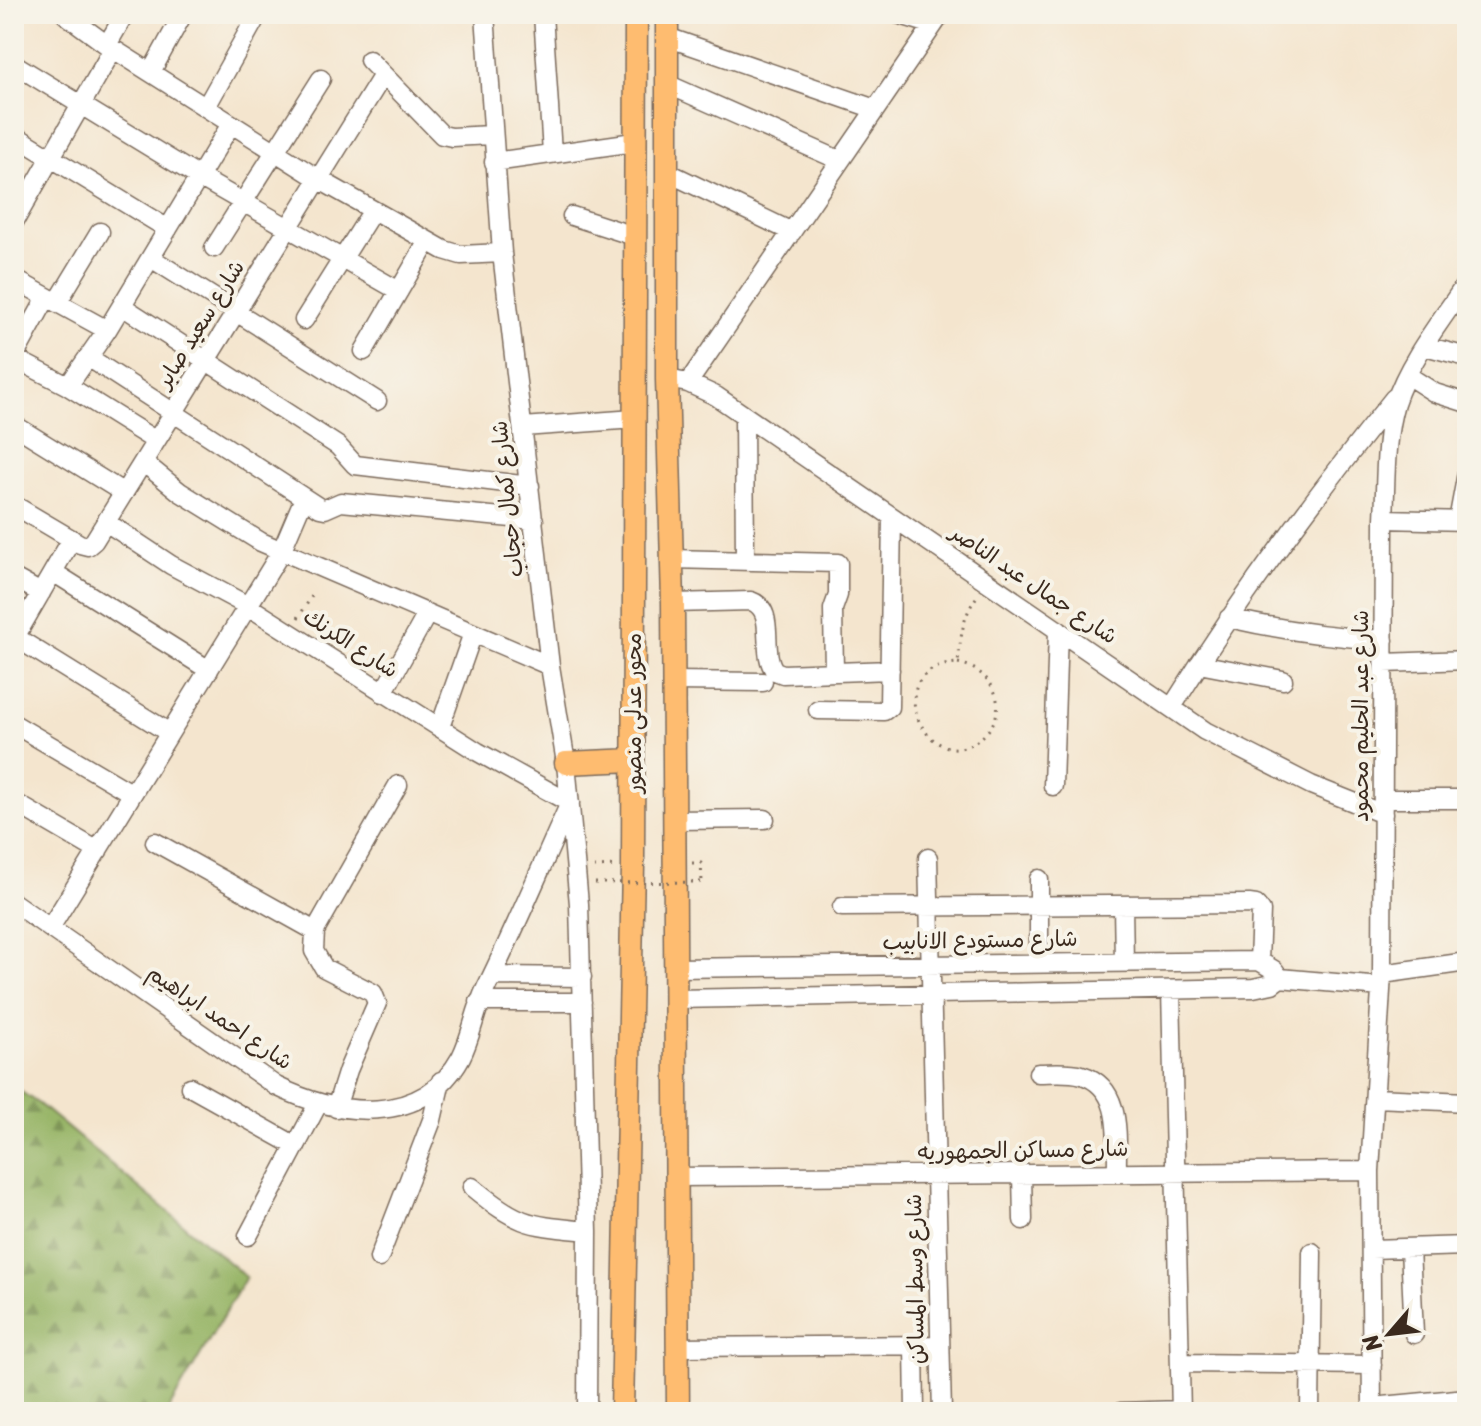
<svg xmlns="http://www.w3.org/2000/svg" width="1481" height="1426" viewBox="0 0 1481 1426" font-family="Sriracha,'Playpen Sans Arabic',sans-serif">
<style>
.forest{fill:url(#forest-firs);stroke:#6a7044;stroke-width:2}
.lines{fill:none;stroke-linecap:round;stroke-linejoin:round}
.minor-casing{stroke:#7c6b5c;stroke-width:21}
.major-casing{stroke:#7c6b5c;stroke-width:25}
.path{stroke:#7c6b5c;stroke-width:3;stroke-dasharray:2 6;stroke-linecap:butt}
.minor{stroke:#fff;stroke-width:18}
.major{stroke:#febc70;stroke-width:22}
.path-bridge{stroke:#7c6b5c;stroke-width:3;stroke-dasharray:2 6;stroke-linecap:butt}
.labels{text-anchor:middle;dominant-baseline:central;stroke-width:8;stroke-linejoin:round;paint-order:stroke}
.street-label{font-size:22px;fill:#3b2a1e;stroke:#f7f3e8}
</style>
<defs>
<pattern id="forest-firs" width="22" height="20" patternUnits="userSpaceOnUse" patternTransform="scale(2)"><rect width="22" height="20" fill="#99b669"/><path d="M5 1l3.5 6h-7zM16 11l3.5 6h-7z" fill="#7e9456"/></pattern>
</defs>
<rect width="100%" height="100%" fill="#f7f3e8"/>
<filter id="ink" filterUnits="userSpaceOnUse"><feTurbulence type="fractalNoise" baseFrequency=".0125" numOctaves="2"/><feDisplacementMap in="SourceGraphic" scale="16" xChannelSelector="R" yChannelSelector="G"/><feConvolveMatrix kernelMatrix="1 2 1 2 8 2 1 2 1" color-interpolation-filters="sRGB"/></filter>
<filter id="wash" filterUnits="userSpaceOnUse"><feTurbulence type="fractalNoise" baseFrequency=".006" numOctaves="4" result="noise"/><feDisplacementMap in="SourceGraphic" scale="32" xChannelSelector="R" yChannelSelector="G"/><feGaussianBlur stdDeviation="1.8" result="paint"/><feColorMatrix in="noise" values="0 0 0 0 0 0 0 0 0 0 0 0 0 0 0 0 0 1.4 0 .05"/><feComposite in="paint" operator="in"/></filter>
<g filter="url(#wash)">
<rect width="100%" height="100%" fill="#f4e5ce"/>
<path class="forest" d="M14,1087L39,1104L246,1277L167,1412H14Z"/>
</g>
<g filter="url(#ink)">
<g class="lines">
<g class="minor-casing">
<path id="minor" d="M65,14L107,45L320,180L444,250L461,255L502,253
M485,14L502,253L550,666L566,763L579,904L588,1231L587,1412
M543,14L552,153
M897,14L933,25
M667,37L875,109
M107,45L125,14
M369,60L442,135L452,137L492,135
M14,64L199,177L399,291
M151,72L183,14
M667,84L839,160
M206,107L258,14
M14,135L168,229
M494,162L634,142
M667,172L792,232
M572,216L634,236
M14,222L113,49
M214,248L321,79
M151,258L377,401
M14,279L107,330
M57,303L100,232
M122,306L338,446L355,465L530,486
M304,320L373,210
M1425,346L1467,357
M364,351L428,241
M14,357L47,297
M88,357L320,508L325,509L341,502L534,520
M14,358L68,386L156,441
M1407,375L1435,393L1467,403
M667,379L688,383L716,396L1205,731L1311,785L1383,814
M688,383L941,14
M68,386L107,330L231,124
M744,416L745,561
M14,425L124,493
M523,427L635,419
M143,462L180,492L261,542L550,666
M14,505L80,544L88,546L94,541L383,75
M1384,519L1467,521
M1458,521L1467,473
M671,559L838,563V595L833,609L834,672
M53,572L209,670
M14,578L41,593
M673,603L751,601C778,610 759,652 775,671L783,674L890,670
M1229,618C1281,630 1331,637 1384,640
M15,637L168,732
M14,639L72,539
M1384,663L1467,660
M1199,664L1283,680
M673,681L763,682
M383,693L427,614
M1172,707C1239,599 1314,497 1394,398
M818,710L884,711L889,707L892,517
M14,724L131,793
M440,727L473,633
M1053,786L1058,630
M1384,799H1467
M14,802L98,851
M674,820L765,819
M155,842L315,931
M928,858L942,1412
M14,903L276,1086C337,1116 422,1128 461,1057C472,1036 475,1010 486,988C516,927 542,865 570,803L478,752L248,606L171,565L106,522
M1123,905L1124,963
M842,907L1249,904L1256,905L1261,911L1259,961
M50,928L281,552L304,498
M1039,963V879
M675,968L1259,961L1274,970L1280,978
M1382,974L1467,962
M492,976L582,977
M1171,990L1181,1412
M675,999L1253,988L1272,984L1280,978L1381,987
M479,1002H582
M1038,1073C1052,1073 1069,1071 1082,1075C1124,1088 1116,1139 1117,1173
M190,1087L296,1146
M1375,1098L1467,1102
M336,1108L348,1070L377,1003L373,993L324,968L314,951L315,931L398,785
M1022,1174L1023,1220
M676,1177L1370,1171
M472,1187C519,1226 528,1225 588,1231
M248,1236L318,1104
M1410,1248L1414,1334
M1371,1249L1467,1246
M379,1258L432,1120L441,1081
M914,1345L915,1412
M677,1347L940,1345
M1180,1363L1372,1365
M1372,1407L1467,1398
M1120,1412L1181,1410
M1310,1412L1312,1252
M1372,1412L1370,1171L1382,974L1384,519C1386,482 1384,440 1395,403C1409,360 1442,320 1467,282"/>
</g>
<g class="major-casing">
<path id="major" d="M667,14V379L673,603L678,1412
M566,763L633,760
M622,1412L633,866L636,14"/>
</g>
<path class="path" d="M298,618L312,596
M958,663C990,669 1012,705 986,733C933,790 870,668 958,663C961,637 962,615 979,594
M692,863H701L702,882
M594,867L617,866"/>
<use href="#minor" class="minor"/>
<use href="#major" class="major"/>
<path class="path-bridge" d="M595,883L702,882"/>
</g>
</g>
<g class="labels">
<g class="street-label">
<text transform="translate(200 324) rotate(-58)">شارع سعيد صابر</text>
<text transform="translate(507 499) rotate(-96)">شارع كمال حجاب</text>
<text transform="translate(1034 584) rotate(34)">شارع جمال عبد الناصر</text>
<text transform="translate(351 643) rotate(33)">شارع الكرنك</text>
<text transform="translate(633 713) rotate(-90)">محور عدلى منصور</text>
<text transform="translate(1360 716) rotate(-90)">شارع عبد الحليم محمود</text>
<text transform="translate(980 940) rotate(-1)">شارع مستودع الانابيب</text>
<text transform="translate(220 1017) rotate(34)">شارع احمد ابراهيم</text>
<text transform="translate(1023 1150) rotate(-1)">شارع مساكن الجمهوريه</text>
<text transform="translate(915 1279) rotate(-91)">شارع وسط المساكن</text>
</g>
</g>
<rect width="1481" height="1426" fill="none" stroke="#f7f3e8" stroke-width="48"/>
<g transform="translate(1389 1334) rotate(242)" stroke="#f7f3e8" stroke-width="6" paint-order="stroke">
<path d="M0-6L14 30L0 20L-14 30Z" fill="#3b2a1e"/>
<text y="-12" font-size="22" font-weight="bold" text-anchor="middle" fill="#3b2a1e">N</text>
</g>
</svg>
